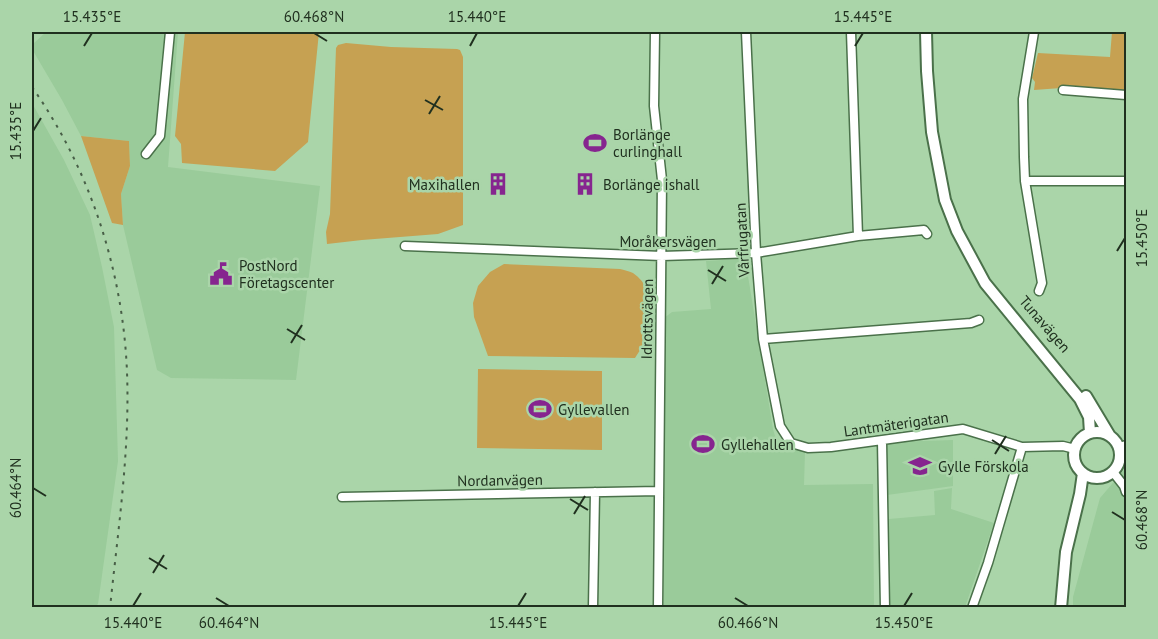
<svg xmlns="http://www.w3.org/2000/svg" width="1158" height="639" viewBox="0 0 1158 639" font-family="'PT Sans',sans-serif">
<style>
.built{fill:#9acb9a}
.green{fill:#c6a152}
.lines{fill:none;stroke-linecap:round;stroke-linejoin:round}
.minor-casing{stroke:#4a714a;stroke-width:11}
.tertiary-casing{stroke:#4a714a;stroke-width:14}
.minor{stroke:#fff;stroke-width:8}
.tertiary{stroke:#fff;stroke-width:10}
.rail{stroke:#485f47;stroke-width:2;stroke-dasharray:3 6;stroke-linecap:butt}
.ticks{fill:none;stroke:#20301f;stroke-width:2}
.labels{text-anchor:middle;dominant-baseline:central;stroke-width:5;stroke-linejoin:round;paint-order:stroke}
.poi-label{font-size:15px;fill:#20301f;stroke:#aad5a9;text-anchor:start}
.street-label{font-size:15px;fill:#20301f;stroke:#aad5a9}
.neatline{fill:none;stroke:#20301f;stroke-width:2}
.ticks-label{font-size:15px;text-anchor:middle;fill:#20301f}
</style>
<rect width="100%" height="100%" fill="#aad5a9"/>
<path class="built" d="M46,32H178L168,167L320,186L296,380L171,378L157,370L123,225L121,194L130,166L129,141L81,136L62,100L32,49V45Z
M32,103L64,160L90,215L102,267L114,327L118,461L98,604L95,607H32Z
M740,259L747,270L773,429L777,443L805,452L804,485L873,484L874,607L664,608V318L672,312L711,309L706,261Z
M953,440V486L887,495V445L892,442Z
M1126,460V607H1073V597L1100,498L1124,470Z
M952,488L951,509L994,523L965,607L889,608V519L935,515L934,491Z"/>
<path class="green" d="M185,32H319L308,142L275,171L182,163L181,144L175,136Z
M1112,32H1126V92L1061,88L1034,90L1035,82L1032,78L1038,53L1110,57Z
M346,43L391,47L457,49L460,50L463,57V225L438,234L362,240L327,244L326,232L330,214L336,48L338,45Z
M81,136L129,141L130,166L121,194L123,225L112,223Z
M504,264L620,269C624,270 629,271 633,273C653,287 655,312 649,333C646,342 640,350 635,358L488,356L474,317L473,303L478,286L490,272Z
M478,369L602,371V450L477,448Z"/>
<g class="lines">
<g class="minor-casing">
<path id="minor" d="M655,32L654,106L662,180L658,608
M746,32L756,253L763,339L780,426L791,443L808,448L831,447L963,429L1022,447L1063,446L1075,449
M851,32L858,236
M1034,32L1023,99L1024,157L1025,181L1042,283L1039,291
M1063,90L1126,95
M146,154L160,136L170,32
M1025,181H1126
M405,246L662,256L756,253L858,236L924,230L927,234
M763,339L971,323L979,320
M882,441L885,608
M1119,447L1126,445
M1113,472L1124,486L1126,492
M342,497L659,491
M593,608L595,492
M972,608L988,563L1022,447"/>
</g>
<g class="tertiary-casing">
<path id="tertiary" d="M926,32L927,71L932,132L945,200L957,231L985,283L1080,399L1089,417L1090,433
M1086,396L1110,436
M1074 455a23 23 0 1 1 46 0a23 23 0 1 1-46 0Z
M1061,608L1066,552L1080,494L1083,473"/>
</g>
<use href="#minor" class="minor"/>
<use href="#tertiary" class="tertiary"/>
<path class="rail" d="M32,87C90,169 123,271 127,372C130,450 118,530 110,608"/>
</g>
<path class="ticks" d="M314,33L327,41M84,46L92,33M470,46L477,33M855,46L863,33M425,100L443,110M429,114L440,96M33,131L41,118M1117,251L1125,238M708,270L726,281M712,284L723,266M287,329L305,340M291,343L302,325M992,440L1009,451M995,454L1006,436M33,488L46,496M570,499L588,510M1112,512L1125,520M574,514L585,496M149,558L167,569M153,573L164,555M216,598L229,606M735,598L748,606M133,606L141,593M518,606L526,593M904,606L912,593"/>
<defs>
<g id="stadium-bare" transform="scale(1.8)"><path d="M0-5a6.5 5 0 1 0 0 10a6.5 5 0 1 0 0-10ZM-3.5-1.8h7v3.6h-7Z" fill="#86258f" stroke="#aad5a9" stroke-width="2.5" paint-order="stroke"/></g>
<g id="building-bare" transform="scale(1.8)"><path d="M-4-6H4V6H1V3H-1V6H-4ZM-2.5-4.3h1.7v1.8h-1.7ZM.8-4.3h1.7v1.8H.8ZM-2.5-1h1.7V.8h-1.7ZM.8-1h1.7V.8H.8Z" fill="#86258f" stroke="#aad5a9" stroke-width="2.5" paint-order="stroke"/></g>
<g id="civic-bare" transform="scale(1.8)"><path d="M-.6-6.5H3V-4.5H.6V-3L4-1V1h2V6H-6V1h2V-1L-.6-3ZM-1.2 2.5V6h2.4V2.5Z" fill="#86258f" stroke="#aad5a9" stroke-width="2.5" paint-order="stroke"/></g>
<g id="school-bare" transform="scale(1.8)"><path d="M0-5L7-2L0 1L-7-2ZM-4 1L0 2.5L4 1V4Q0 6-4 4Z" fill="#86258f" stroke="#aad5a9" stroke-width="2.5" paint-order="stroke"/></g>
</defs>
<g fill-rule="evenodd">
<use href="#stadium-bare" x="595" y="143"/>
<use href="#building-bare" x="498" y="184"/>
<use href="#building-bare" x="585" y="184"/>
<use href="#civic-bare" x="221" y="274"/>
<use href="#stadium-bare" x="540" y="409"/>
<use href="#stadium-bare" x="703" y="444"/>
<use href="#school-bare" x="920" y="466"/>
</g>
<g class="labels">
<g class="poi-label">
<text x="613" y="134">Borlänge<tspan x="613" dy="17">curlinghall</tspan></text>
<text x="480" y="184" text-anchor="end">Maxihallen</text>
<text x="603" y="184">Borlänge ishall</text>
<text x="239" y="265">PostNord<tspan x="239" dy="17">Företagscenter</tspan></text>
<text x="558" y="409">Gyllevallen</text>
<text x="721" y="444">Gyllehallen</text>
<text x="938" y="466">Gylle Förskola</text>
</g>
<g class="street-label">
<text transform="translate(742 240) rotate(-93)">Vårfrugatan</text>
<text x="668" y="241">Moråkersvägen</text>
<text transform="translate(647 319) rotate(-89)">Idrottsvägen</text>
<text transform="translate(1045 324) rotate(49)">Tunavägen</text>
<text transform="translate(896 424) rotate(-8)">Lantmäterigatan</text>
<text transform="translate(500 480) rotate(-1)">Nordanvägen</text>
</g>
</g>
<rect width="1158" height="639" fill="none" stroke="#aad5a9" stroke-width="66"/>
<rect x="33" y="33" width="1092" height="573" class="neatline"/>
<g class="ticks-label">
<text x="92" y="22">15.435°E</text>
<text x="314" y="22">60.468°N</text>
<text x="477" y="22">15.440°E</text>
<text x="863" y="22">15.445°E</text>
<text transform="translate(16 131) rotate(-90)" y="5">15.435°E</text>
<text transform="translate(1142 238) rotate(-90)" y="5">15.450°E</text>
<text transform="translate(16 488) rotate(-90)" y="5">60.464°N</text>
<text transform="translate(1142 520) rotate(-90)" y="5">60.468°N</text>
<text x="133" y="628">15.440°E</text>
<text x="229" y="628">60.464°N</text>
<text x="518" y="628">15.445°E</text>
<text x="748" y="628">60.466°N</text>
<text x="904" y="628">15.450°E</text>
</g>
</svg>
